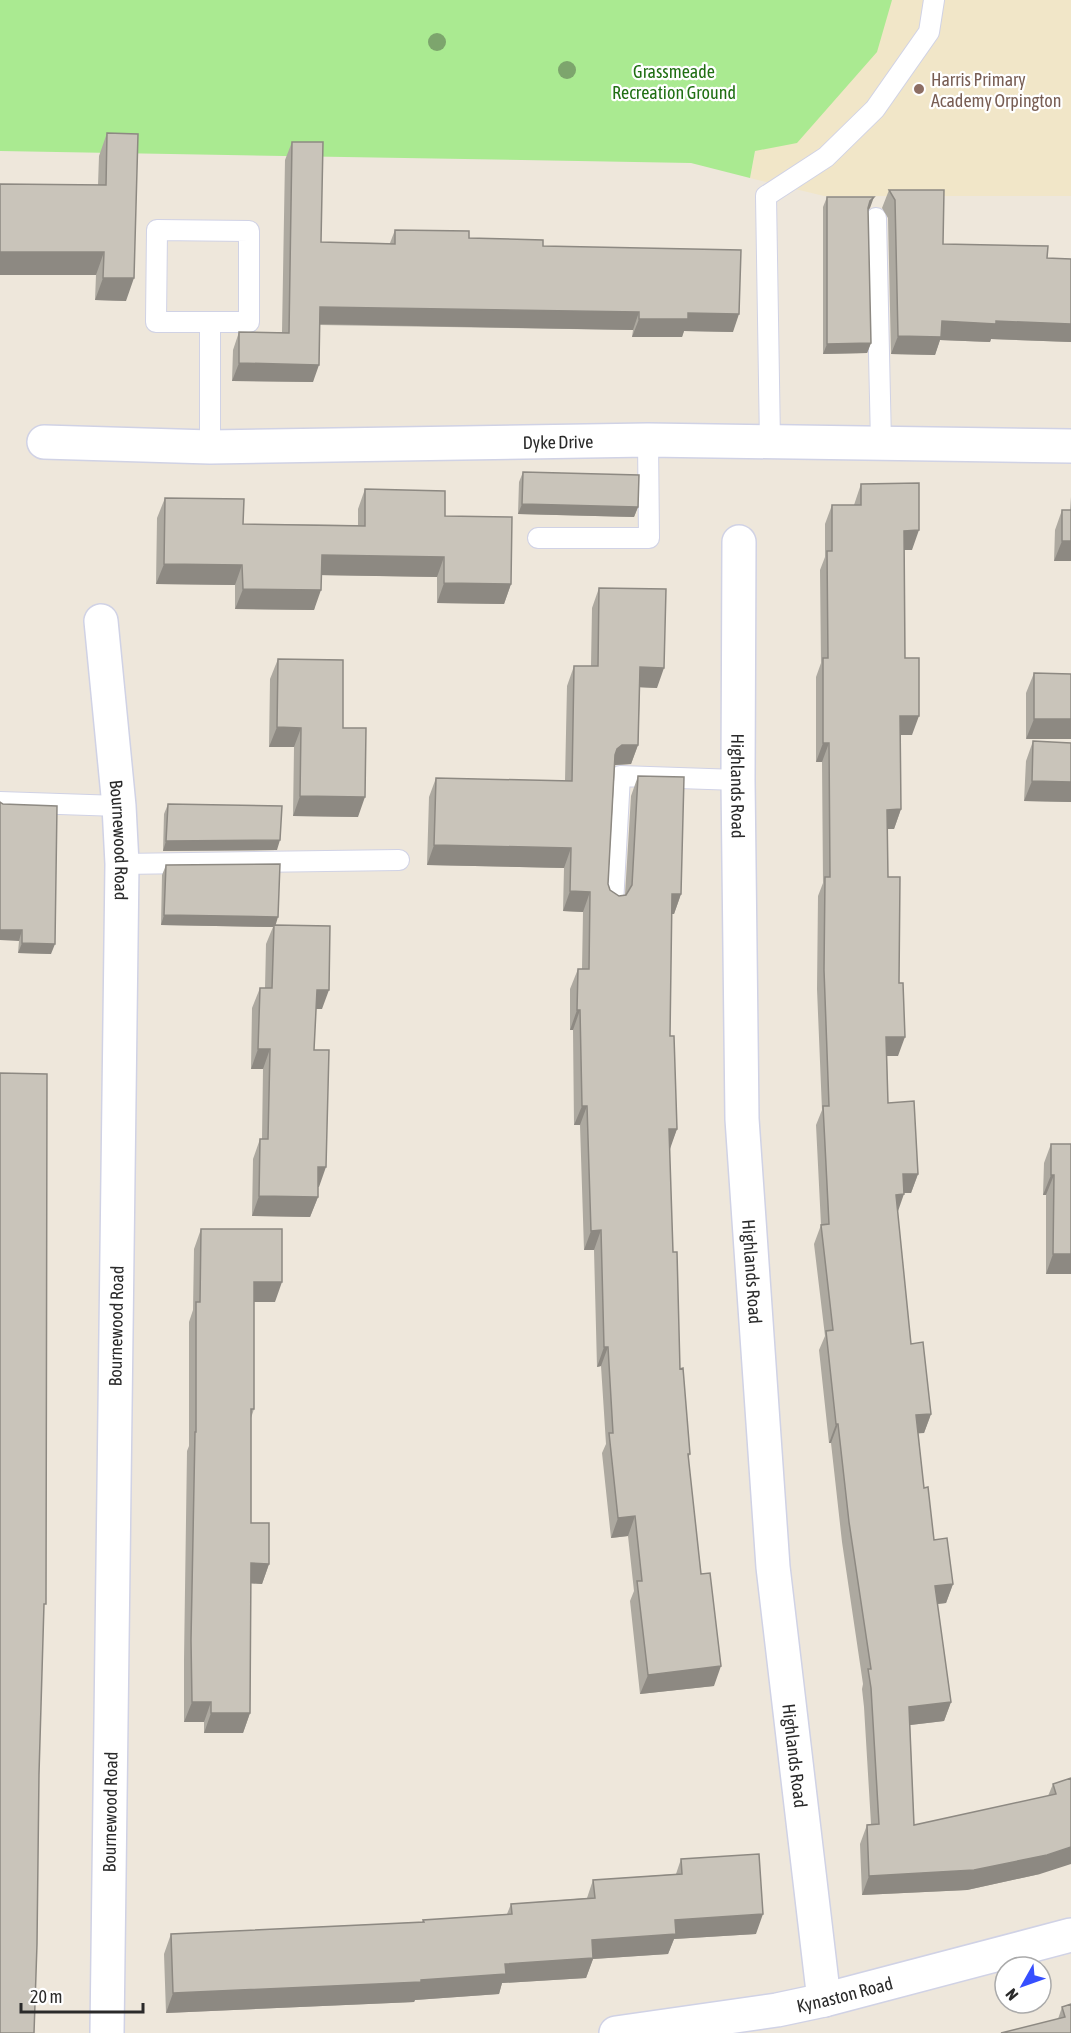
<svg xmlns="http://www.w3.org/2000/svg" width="1071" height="2033" viewBox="0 0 1071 2033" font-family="'Asap Condensed',sans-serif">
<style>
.education{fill:#f1e6c8}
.green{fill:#aaea91}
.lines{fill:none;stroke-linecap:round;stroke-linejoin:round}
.service-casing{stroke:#d0d2e5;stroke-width:22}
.minor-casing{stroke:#d0d2e5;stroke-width:36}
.service{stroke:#fff;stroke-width:20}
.minor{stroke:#fff;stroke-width:33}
.tree{fill:#7da56d}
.wall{fill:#ada9a0}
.shaded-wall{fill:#8d8982}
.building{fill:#c9c4ba;stroke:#8d8982;stroke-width:1.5}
.education-dot{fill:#8d6e63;stroke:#fff;stroke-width:2}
.labels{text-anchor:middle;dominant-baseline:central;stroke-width:4.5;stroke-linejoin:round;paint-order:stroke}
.park-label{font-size:18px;fill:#206f13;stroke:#fff}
.education-label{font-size:18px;fill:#785e54;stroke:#fff;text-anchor:start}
.street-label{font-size:18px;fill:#2a2a2a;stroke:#fff}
</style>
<rect width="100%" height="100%" fill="#eee7db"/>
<path class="education" d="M783,0H1071V196H824L750,178Z"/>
<path class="green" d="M0,0H892L877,52L797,143L755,151L750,178L691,163L0,151Z"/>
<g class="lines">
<g class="service-casing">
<path id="service" d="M876,218L881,443
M210,322H249V231L157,230L156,322H210V447
M770,442L766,196L826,157L875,109L929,32L934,0
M538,538H649L648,440
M0,802L119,806
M122,864L399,860
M613,904L620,776L738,780"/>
</g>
<g class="minor-casing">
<g id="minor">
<path id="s1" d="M44,442L210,447L648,440L1071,446"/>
<path id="s2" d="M739,542L738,780L742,1119L773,1567L824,2000"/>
<path id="s3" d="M101,621L119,806L122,864L107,2033"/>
<path id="s4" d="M616,2033L777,2010L824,2000L1071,1935"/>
</g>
</g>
<use href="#service" class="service"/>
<use href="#minor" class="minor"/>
</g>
<g class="tree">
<circle cx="437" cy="42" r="9"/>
<circle cx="567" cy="70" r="9"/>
</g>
<path class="wall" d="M107,133L126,301L95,300L96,275H0V184L98,185L99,156Z
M292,142L321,242L390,243L395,230L543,246L733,332L684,331L682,337H632L633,330L320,325L313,382L232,381L233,350L239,332H282L285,160Z
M889,190L943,244L1047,258L1071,259V342L991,339L990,342L940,340L935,355L891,354L888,218L882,208Z
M827,197L870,208L868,210L871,343L867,353L823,354V207Z
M523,472L638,507L634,517L518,514L519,482Z
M861,484L912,550H904L905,658L912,735H901V809L894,829H888V877L898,1056H887L888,1103L918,1174L911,1193H903L897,1211L911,1344L931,1414L924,1433H918L924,1488L934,1540L953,1584L946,1603L937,1604L951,1702L944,1721L910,1725L914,1825L1048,1796L1053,1784L1071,1778L1040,1874L967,1890L862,1895L860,1844L867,1825L871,1824L864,1707L862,1689L863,1684L842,1542L831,1443H829L819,1350L825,1336L814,1244L821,1225L816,1125L822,1110L817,989L818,896L823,883L822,762H816V677L821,663L820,570L825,557V524L832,505H854Z
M365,489L445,516L511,584L504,604L437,603V577L322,575L314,610L235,609V585L156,584L157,518L165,498L243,524L358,525V509Z
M1071,497V561H1054L1055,530L1062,510H1070Z
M599,588L657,688L640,687L638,745L631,764L615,765L608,884L610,890L619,896L625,895L631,796L638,776L681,894L674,914H671L670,1036L677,1129L669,1149L673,1252L680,1369L690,1454L688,1458L714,1686L640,1694L630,1601L634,1591L628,1536L611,1538L602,1453L606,1444L601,1366L597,1367L594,1250H584L580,1125H574L573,1030H570V989L578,969H582L583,912L563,911L564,868L427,865L429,797L436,778L565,781L567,686L574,666H591L592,608Z
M278,659L343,728L358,817L293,816L294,747H269L270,679Z
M1034,673L1071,674L1026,739V693Z
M1033,741L1071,743V802L1024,801L1026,761Z
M3,804L51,954L18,953L19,941Z
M168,804L277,850L163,851L164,814Z
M166,865L276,925L322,1009H316L314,1050L319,1187H318V1197L310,1217L252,1216L253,1159L260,1139H262L263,1069H251L252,1008L260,988H265L266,944L273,927L161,925L162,875Z
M1051,1144H1071V1274H1046V1195H1043L1044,1163Z
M201,1229L275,1302H254V1409L251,1418V1523L269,1564L262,1584L251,1583L250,1713L243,1733H204V1722H184V1660L187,1451L189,1446V1322L193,1310L194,1249Z
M681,1859L756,1934L674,1939L668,1954L593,1959L586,1978L502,1983L499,1994L415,2000L414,2002L166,2013L164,1954L171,1934L422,1922L423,1920L507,1914L511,1904L587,1898L593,1880L676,1874Z
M1062,2007L1071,2033L1058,2019Z"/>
<path class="shaded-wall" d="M874,197L870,208L866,212L870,201Z
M0,252H104L96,275H0Z
M103,278H134L126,301L95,300Z
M320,307L639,312L633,330L313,324Z
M688,313L739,314L733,332L684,331L682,337H632L639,319Z
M942,321H996L1071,324V342L991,339L990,342L940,340L935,355L891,354L898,336Z
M871,343L867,353L823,354L827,344Z
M239,363L319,365L313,382L232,381Z
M522,504L638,507L634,517L518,514Z
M919,530L912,550H897L904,531Z
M1062,541H1071V561H1054Z
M322,555L444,557L437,577L315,575Z
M164,564L242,565L235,585L156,584Z
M444,583L511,584L504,604L437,603Z
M243,589L321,590L314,610L235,609Z
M640,667L664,668L657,688L633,687Z
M900,716H919L912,735H893Z
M1034,719H1071V739H1026Z
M277,727L301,728L294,747H269Z
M823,743H829L822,762H816Z
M622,745H638L631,764L615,765L610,769L617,749Z
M1032,781L1071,782V802L1024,801Z
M300,796L365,797L358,817L293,816Z
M901,809L894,829H880L887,810Z
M280,840L277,850L163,851L166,841Z
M434,845L571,848L564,868L427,865Z
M570,891L590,892L583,912L563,911Z
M672,894H681L674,914H664Z
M164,915L278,917L275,927L274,925L273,927L161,925Z
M0,930H22L19,941L0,940Z
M22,943L55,944L51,954L18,953Z
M317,990H329L322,1009H309Z
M577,1010H580L573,1030H570Z
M886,1037H905L898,1056H879Z
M258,1049H270L263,1069H251Z
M582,1106H587L580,1125H574Z
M669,1129H677L670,1149H662Z
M318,1167H326L319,1187H311Z
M903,1174H918L911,1193H896Z
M1051,1175H1054L1046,1195H1043Z
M904,1194L897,1214L896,1195Z
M259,1196L318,1197L310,1217L252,1216Z
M601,1230L594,1250H584L591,1231Z
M1053,1254H1071V1274H1046Z
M254,1282H282L275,1302H247Z
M604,1347H608L601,1366L597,1367Z
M931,1414L924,1433L909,1434L916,1415Z
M836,1424H838L831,1443H829Z
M635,1516L628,1536L611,1538L618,1518Z
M251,1563L269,1564L262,1584L244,1583Z
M953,1584L946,1603L928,1605L935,1586Z
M721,1666L714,1686L640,1694L648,1675Z
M192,1702H211L204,1722H184Z
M951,1702L944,1721L902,1726L909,1707Z
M211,1713H250L243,1733H204Z
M1071,1847V1864L1040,1874L967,1890L862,1895L869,1876Z
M763,1914L756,1934L674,1939L668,1954L593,1959L586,1978L502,1983L499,1994L415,2000L414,2002L166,2013L173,1993L421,1980L505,1964L592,1940L675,1920Z"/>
<path class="building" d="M107,133L138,134L134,278H103L104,252H0V184L106,185Z
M292,142H323L321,242L395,244V230L469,231V238L543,240V246L741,250L739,314L688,313V319H639V312L320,307L319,365L239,363V332L289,333Z
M889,190H944L943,244L1048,246L1047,258L1071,259V324L996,321V324L942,321L941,337L898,336L895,200Z
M827,197H874L870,201L868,208L871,343L827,344Z
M523,472L639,475L638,507L522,504Z
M919,483V530L904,531L905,658H919V716H900L901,809L887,810L888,877H900L899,983H903L905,1037H886L888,1103L914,1101L918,1174H903L904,1194L896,1195L911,1344L923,1342L931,1414L916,1415L924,1488L928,1487L934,1540L947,1538L953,1584L935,1586L951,1702L909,1707L914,1825L1056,1794L1053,1784L1071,1778V1847L1047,1855L974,1870L869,1876L867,1825L879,1824L871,1688L868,1669H871L849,1522L838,1424H836L826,1331L833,1330L821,1225L829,1224L823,1106H829L824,970L825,877H830L829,743H823V658H828L827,551H832V505H861V484Z
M365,489L445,491V516L512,517L511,584L444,583V557L322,555L321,590L243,589L242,565L164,564L165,498L244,499L243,524L365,526Z
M1062,510H1071V541H1062Z
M599,588L666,589L664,668L640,667L638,745H622L617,749L615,755L608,884L610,890L619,896L626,895L632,885L638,776L684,777L681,894H672L670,1036H674L677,1129H669L673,1252H677L680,1369L683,1368L690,1454H688L701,1574L710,1573L721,1666L648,1675L637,1581H642L635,1516L618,1518L609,1433H613L608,1347H604L601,1230L591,1231L587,1106H582L580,1010H577L578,969H589L590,892L570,891L571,848L434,845L436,778L572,781L574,666H598Z
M278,659L343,660V728H366L365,797L300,796L301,728L277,727Z
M1034,673L1071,674V719H1034Z
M1033,741L1071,743V782L1032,781Z
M0,802L3,804L57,806L55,944L22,943V930H0Z
M168,804L282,806L280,840L166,841Z
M280,864L278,917L164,915L166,865Z
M274,925L330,926L329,990H317L314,1050H329L326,1167H318V1197L259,1196L260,1139H268L270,1049H258L260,988H272Z
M0,1073L47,1074L46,1604H44L39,1774L37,1944L34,2033H0Z
M1051,1144H1071V1254H1053L1054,1175H1051Z
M201,1229H282V1282H254V1409H251V1523H269V1564L251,1563L250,1713H211V1702H192L191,1640L195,1432H196V1302H200Z
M759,1854L763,1914L675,1920L676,1934L592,1940L593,1958L505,1964L506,1974L421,1980V1982L173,1993L171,1934L424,1922L423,1920L512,1914L511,1904L595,1898L593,1880L682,1874L681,1859Z
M1071,2004V2033H1001L1065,2017L1062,2007Z"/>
<circle class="education-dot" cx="919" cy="89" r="6"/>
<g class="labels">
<g class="park-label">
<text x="674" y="71">Grassmeade<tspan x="674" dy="21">Recreation Ground</tspan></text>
</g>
<g class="education-label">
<text x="931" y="79">Harris Primary<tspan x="931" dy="21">Academy Orpington</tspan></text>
</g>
<g class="street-label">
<text stroke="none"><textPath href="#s1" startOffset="514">Dyke Drive</textPath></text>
<text stroke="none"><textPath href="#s2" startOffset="244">Highlands Road</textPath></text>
<text stroke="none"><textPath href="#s3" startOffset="220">Bournewood Road</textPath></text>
<text stroke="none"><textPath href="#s2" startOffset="730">Highlands Road</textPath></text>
<text transform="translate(116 1326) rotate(-89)">Bournewood Road</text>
<text stroke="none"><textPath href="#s2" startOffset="1216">Highlands Road</textPath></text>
<text transform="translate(110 1812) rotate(-89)">Bournewood Road</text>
<text stroke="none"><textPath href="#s4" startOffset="232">Kynaston Road</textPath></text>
</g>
</g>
<g transform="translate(1023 1985) rotate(230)"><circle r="28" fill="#ffffff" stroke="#aaaaaa" stroke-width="1.5"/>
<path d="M0-4.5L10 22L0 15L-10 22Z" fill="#364fff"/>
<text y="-9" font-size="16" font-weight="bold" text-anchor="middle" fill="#2a2a2a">N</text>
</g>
<path d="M21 2003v9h122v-9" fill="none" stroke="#2a2a2a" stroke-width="3"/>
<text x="30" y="2003" font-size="18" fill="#2a2a2a" stroke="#ffffff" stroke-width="4.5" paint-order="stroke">20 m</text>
</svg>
